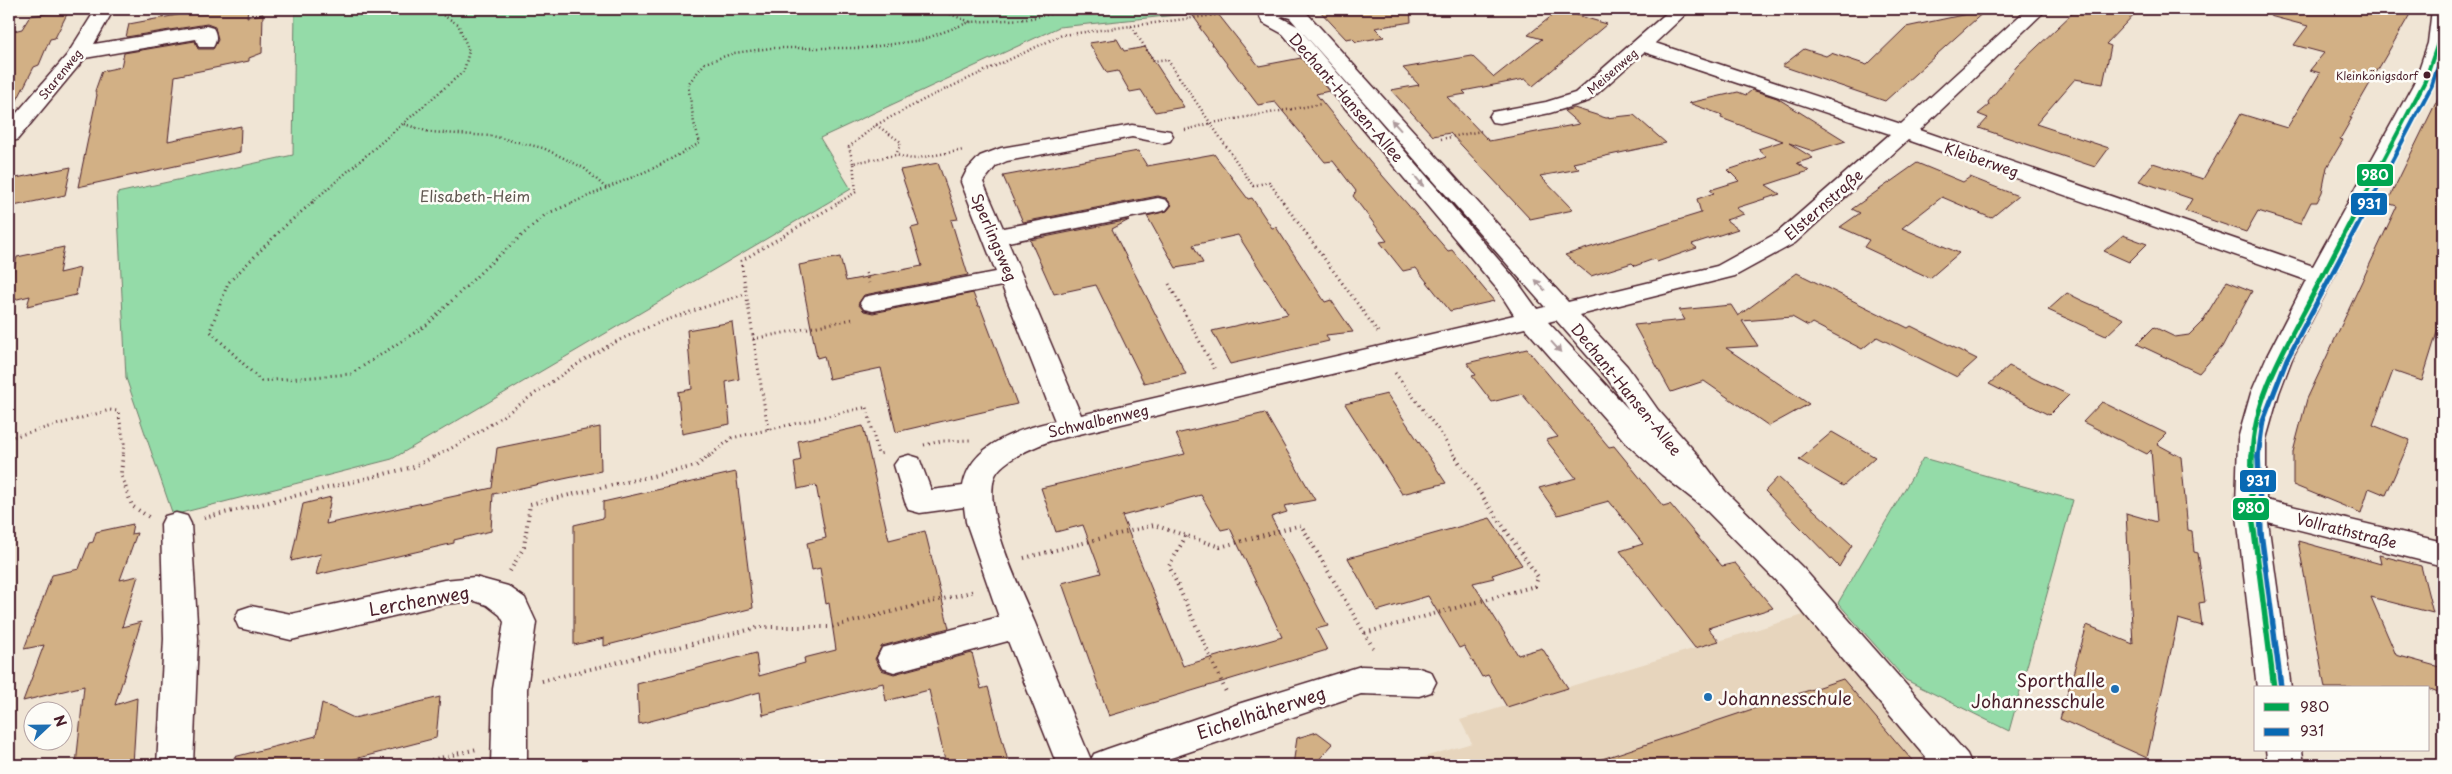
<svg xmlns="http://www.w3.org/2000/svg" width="2452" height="774" viewBox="0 0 2452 774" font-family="'Playpen Sans',sans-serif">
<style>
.built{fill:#e7d5bd}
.green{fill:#94dba8;stroke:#6f7d6a}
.building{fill:#d2b085;stroke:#4a1f2b;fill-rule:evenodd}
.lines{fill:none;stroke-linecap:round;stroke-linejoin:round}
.minor-casing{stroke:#4a1f2b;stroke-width:3}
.path-far2{stroke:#4a1f2b;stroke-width:2.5;stroke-dasharray:1 3;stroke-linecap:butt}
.path-far1{stroke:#4a1f2b;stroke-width:3;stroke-dasharray:1 4;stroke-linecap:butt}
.path{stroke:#4a1f2b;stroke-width:4;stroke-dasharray:1 4.5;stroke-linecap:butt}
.minor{fill:#fdfcf7;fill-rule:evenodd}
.bus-1-far2-casing{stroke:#fdfcf7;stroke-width:7}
.bus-1-far1-casing{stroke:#fdfcf7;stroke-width:9}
.bus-1-casing{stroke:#fdfcf7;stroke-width:9}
.bus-2-far2-casing{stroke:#fdfcf7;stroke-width:7}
.bus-2-far1-casing{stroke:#fdfcf7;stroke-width:9}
.bus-2-casing{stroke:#fdfcf7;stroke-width:9}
.bus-1-far2{stroke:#00a651;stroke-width:4}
.bus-1-far1{stroke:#00a651;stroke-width:5}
.bus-1{stroke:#00a651;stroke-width:5.5}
.bus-2-far2{stroke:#0869b3;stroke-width:4}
.bus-2-far1{stroke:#0869b3;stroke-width:5}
.bus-2{stroke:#0869b3;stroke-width:5.5}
.oneway{fill:#ac999b}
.bus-dot{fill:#4a1f2b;stroke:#fdfcf7;stroke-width:2}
.poi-dot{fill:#1f6fb2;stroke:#fdfcf7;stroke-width:2}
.labels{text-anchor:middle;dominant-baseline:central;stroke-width:5;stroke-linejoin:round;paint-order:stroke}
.far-bus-label{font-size:11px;fill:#4a1f2b;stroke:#fdfcf7;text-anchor:end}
.far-street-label{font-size:12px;fill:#4a1f2b;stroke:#fdfcf7}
.street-label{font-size:15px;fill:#4a1f2b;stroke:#fdfcf7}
.park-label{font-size:15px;fill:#605750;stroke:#fdfcf7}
.near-street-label{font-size:18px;fill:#4a1f2b;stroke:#fdfcf7}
.near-poi-label{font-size:18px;fill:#4a1f2b;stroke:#fdfcf7;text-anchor:end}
.line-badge{stroke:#fdfcf7;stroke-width:2}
.badge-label{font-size:14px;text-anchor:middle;font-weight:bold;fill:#fff}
</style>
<rect width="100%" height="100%" fill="#f0e5d5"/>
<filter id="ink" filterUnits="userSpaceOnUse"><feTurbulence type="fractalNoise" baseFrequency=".02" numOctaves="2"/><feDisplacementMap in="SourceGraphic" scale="10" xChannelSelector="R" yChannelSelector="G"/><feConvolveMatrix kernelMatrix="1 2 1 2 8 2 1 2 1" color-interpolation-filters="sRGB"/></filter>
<g filter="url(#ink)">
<path class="built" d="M1807,614L1936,765H1397L1472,743L1460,720Z"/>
<path class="green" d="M295,9H1235L1059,27L820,138L851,189L392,459L173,515L126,378L117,193L293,155Z
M1923,458L2073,500L2009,731L1906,680L1838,603Z"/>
<path class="building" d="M209,9H248L247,17L263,14L262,53L249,58V61L175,76L168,141L241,126L240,152L78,187L97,95L95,91L102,71L121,67L124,53L195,41L198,49H213L218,40L215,27L207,24L126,37L129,24Z
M1188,9H1214L1259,66L1301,58L1329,91L1316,94L1369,160L1448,251L1452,250L1494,301L1450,311L1416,268L1403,271L1380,242L1387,241L1353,196L1356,191L1333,161L1325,162L1275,102L1258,105L1199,27H1201Z
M1318,9H1410L1411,22L1375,28L1384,37L1356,42L1352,38L1346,39Z
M2077,9H2139L2106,44L2111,46L2103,84L2075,79L2036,124L2109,148L2095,167L1979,128L1988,118L1978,114L1989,105L1988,102L2017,66Z
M2271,9H2413L2350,118H2352L2340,139L2343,140L2327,167L2322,192L2317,202H2311L2300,224L2258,211L2246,232L2185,211L2192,199L2139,181L2153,163L2203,179L2241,114L2287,128L2320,73L2310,70L2324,53L2294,45L2308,26L2270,16Z
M69,10L55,38L50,39L39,65L34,67L9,116V32L22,29L30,16Z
M1559,10L1607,24L1533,86L1525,79L1463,91L1466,94L1447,97L1489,141L1579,124L1564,111L1574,108L1606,118L1634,115L1666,143L1573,163L1579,169L1540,176L1573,210L1530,219L1450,133L1433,136L1391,90L1419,85L1403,68L1472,56L1494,77L1542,39L1528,35Z
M1986,10L1885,101L1782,66L1804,49L1826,56L1831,53L1867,65L1906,27Z
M1117,39L1124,51L1145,47L1184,107L1155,112L1141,90L1130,92L1118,71L1107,73L1089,43Z
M2443,88V313L2422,381L2393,371L2373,425L2410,440L2386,495L2369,488L2361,513L2293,485V452L2307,399L2397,206L2387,203Z
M1752,90L1777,98L1846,141L1813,151L1789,143L1813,158L1797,163L1809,171L1766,185L1780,194L1736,208L1744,214L1726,220L1738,229L1692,244L1697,248L1657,262L1654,259L1635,266L1632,263L1591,276L1565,255L1701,213L1697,199L1714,193L1710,190L1739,181L1728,170L1767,157L1758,149L1783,141L1721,118L1722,115L1689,103L1738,92L1746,95Z
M1138,151L1147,166L1214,154L1248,199L1252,198L1272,228L1276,227L1325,302L1331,300L1353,332L1326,335L1329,341L1230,364L1212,331L1288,314L1238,235L1193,245L1203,263L1176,268L1147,216L1167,211L1172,205L1166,198L1158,196L1023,222L1003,176Z
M938,163L958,219L951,220L968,275L864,295L858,304L864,311L873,313L973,293L978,306H980L1017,404L896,432L881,368L829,379L824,356L817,358L799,265L840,257L846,281L922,266L911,228L919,226L900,170Z
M1917,163L1963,182L1970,177L2018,196L1991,218L1942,197L1902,228L1959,253L1930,278L1864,247L1869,240L1840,227L1860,213L1852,209Z
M71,167L65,195L9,207V184L15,183L16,178Z
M1129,220L1112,229L1186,374L1144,383L1096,285L1054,294L1030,240Z
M2123,235L2147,244L2129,262L2104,251Z
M64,247L59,273L80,268L76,295L27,306L30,296L9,301V291L17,257Z
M1797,273L1908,328L1911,326L1977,359L1957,377L1877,337L1862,349L1812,323L1808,326L1792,317L1742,321L1758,346L1726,348L1809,404L1769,426L1704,381L1671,392L1634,325L1685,320L1679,310L1731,305L1738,316Z
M2227,281L2252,291L2222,347L2199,373L2137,344L2154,327L2175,337L2189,335L2202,322Z
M2067,293L2081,300L2124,319L2106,336L2048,310Z
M732,322L739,379L726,382L730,424L682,434L678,392L692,389L687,330Z
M1527,349L1609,447L1614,446L1663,506L1670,504L1722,566L1735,563L1773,608L1708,628L1719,641L1695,648L1620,551L1643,544L1609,501L1558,515L1539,488L1576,478L1546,440L1558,437L1522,394L1492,402L1472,376L1476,375L1467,363Z
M2009,366L2039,381L2069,395L2049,415L1989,384Z
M1387,394L1401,415L1446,483L1402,494L1345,404Z
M2102,402L2167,434L2157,444L2181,457L2188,530L2192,531L2194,552L2198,553L2205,602L2199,603L2202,626L2178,619L2147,758L2060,719L2087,625L2133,644L2126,513L2157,522L2151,450L2147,454L2083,422Z
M1265,413L1315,500L1284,506L1287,512L1271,517L1328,626L1316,629L1327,650L1109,716L1062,583L1101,573L1083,525L1056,532L1041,488L1185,454L1176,434ZM1201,495L1221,530L1230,528L1282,637L1183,666L1122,516Z
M863,426L889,540L925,531L949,628L882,646L875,659L881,670L894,674L972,653L981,689L988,687L1009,765H946L929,690L886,701L883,683L763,715L760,692L639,724L637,684L756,653L759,676L805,663L804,658L836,650L829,603L826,604L820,568L812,570L807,543L826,538L816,485L798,489L794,462L801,460L798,441Z
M600,427L601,471L493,494L491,531L454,540V543L316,575L321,554L291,561L303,504L331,497L326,524L492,488L497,448Z
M1832,432L1875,457L1843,486L1799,460Z
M736,472L753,608L604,646V638L574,645V525L603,518V502Z
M1778,477L1852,545L1839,567L1765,491Z
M1490,518L1522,565L1492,575L1494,578L1473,583L1518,655L1542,648L1568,688L1507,707L1488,675L1482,677L1464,646L1459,648L1428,596L1377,611L1348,558Z
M133,524L131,534L137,533L120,580L138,576L122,627L141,622L115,705L137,698L133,765H76L84,686L23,701L44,645L24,649L52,575L79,569L89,543L93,542L96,532Z
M2298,541L2381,564L2379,555L2421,566L2433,613L2371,597L2396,655L2443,668V694L2428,688H2325Z
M1843,679L1916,765H1597L1596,761Z
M440,697L436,738L347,761V765H236L234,757L316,736L322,703L354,718Z
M1317,732L1333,744L1314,765H1293L1297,738Z"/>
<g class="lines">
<g class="minor-casing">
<path id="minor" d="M96,9H114L94,44L206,26L213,28C217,34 217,41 213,47H199L196,39L85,58L17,140L9,141V122L67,55Z
M1268,9L1304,10L1568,302L1717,266L1777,233L1890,134L1644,52L1589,101L1550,113L1500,123L1492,122L1489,117L1492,112L1546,102L1575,93L1671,9H1691L1655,43L1901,124L2027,9H2047L1920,130L2313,266L2415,81L2428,43L2432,9H2443V57L2435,81L2293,356L2279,393L2266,439V500L2443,542V566L2268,522L2291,688H2257L2236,507L2238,439L2251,393L2267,356L2306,280L1908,140L1795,243L1735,276L1580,315L1627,366L1658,410L1697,454L1725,491L1803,568L1967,754L1972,765H1932L1781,586L1703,507L1662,475L1628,445L1525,328L1050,441C1034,447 999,461 994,478C984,516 1020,588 1035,623C1053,668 1072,715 1091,760L1094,754L1107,749L1238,704L1361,666L1419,668L1431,672L1436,682L1431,692L1419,696L1361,694L1150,765H1057L1008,641L894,672L882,668L877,658L882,648L999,617L966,522L964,507L920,513L909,510L905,502L894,465L899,458L909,455L919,458L931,490L963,486C970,444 1019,429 1055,421L1002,286L873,311L864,309L860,303L864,297L873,295L996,272L961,182L967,170L980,156L1001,148L1132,125L1170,131L1173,136L1170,141L1162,143L1132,137L1007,161L996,166L983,182L1003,228L1158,198L1166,200L1170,205L1166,210L1158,212L1008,242L1081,415L1514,315L1498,290L1283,34L1263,23L1259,15L1261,11ZM1283,16L1290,18L1545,307L1537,309L1516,280L1297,26L1280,17ZM1556,320L1607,378L1629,410L1548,322Z
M176,513L187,516L191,524L198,639L193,765H157L164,639L161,524L165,516Z
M475,577L508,586L525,598L536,622L527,689V765H491L493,689L504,622L500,615L487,605L475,601L444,604L291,640L239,628L235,619L239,610L251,606L291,614L444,580Z
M2266,750H2302L2304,765H2268Z"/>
</g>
<path class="path-far2" d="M835,9L857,14L898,9
M944,9L950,14L970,22
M1131,26L1246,11
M404,124L429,132L492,136L543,148L584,168L606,188
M876,125L901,142L896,155
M1185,130L1212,123L1321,104
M1441,139L1481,131
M853,163L849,147L876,125L929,97L1062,35L1131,26L1154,61L1167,59L1253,186L1269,182L1284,203
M311,203L464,71L469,51L458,24L432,9
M572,203L656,167L700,143L694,123L688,84L705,63L734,53L771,48H864L922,40L970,22L1027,19L1073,9
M838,203L856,192L853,163L896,155L912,159L964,150"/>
<path class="path-far1" d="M313,202L287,224L228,283L210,331L261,381L351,374L428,324L485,268L546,214L575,202
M1283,202L1378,332
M866,273L869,283
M1169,284L1215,370
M753,339L853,319
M1395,373L1440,432L1455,457
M768,429L741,261L840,202
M9,438L110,410L118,411L124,443L123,457
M924,445L942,441L972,440
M434,457C497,427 549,378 610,345C653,322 700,309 745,294
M708,457L732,438L867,407L878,454L884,453"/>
<path class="path" d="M123,455L121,474L132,506L149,517
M204,518L413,467L437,455
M1186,536L1169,566L1227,694
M1024,558L1154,525L1220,547L1301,525L1375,651
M510,571L524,547L530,504L696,466L710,455
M1365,633L1535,586L1538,577L1454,455
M542,681L760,627H831L975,591
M410,765L477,749"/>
<use href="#minor" class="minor"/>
<g class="bus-1-far2-casing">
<path id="bus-1-far2" d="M2361,203L2425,81L2438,43L2441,9"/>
</g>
<g class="bus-1-far1-casing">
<path id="bus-1-far1" d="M2252,457C2253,402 2283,351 2308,304C2326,270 2343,236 2361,202"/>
</g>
<g class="bus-1-casing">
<path id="bus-1" d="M2252,455L2251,507L2274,688"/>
</g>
<g class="bus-2-far2-casing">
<path id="bus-2-far2" d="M2370,203L2432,85L2443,51"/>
</g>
<g class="bus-2-far1-casing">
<path id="bus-2-far1" d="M2258,457L2263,421L2287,359L2370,202"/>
</g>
<g class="bus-2-casing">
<path id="bus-2" d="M2258,455L2261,533L2281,687"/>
</g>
<use href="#bus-1-far2" class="bus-1-far2"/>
<use href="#bus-1-far1" class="bus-1-far1"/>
<use href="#bus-1" class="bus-1"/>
<use href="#bus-2-far2" class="bus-2-far2"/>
<use href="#bus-2-far1" class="bus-2-far1"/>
<use href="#bus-2" class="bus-2"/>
</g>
<defs><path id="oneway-solid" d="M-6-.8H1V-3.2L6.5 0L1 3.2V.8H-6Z" transform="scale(1.25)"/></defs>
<g class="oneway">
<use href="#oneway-solid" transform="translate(1396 125) rotate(-132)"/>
<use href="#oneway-solid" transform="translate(1419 181) rotate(50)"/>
<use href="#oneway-solid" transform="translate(1540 285) rotate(-132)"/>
<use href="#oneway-solid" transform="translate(1556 347) rotate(48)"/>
</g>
</g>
<circle class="bus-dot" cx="2427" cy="75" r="4.5"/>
<g class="poi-dot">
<circle cx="2115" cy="689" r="5"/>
<circle cx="1708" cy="697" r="5"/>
</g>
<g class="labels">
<g class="far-bus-label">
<text x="2418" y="75">Kleinkönigsdorf</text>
</g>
<g class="far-street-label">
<text transform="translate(1612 71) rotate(-41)">Meisenweg</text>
<text transform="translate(60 74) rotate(-51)">Starenweg</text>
</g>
<g class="street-label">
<text transform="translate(1347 97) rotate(49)">Dechant-Hansen-Allee</text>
<text transform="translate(1982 159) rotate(19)">Kleiberweg</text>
<text transform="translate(1823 204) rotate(-41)">Elsternstraße</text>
<text transform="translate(995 237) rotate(67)">Sperlingsweg</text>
<text transform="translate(1627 389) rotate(51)">Dechant-Hansen-Allee</text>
<text transform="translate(1098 420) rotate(-13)">Schwalbenweg</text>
<text transform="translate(2347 530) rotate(14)">Vollrathstraße</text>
</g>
<g class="park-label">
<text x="475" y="195">Elisabeth-Heim</text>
</g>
<g class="near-street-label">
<text transform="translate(419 600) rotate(-10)">Lerchenweg</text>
<text transform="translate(1261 712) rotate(-18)">Eichelhäherweg</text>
</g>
<g class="near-poi-label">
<text x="2105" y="679">Sporthalle<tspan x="2105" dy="21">Johannesschule</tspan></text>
<text x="1718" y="697" text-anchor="start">Johannesschule</text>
</g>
</g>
<g class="line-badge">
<rect x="2356" y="163" width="38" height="24" rx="5" fill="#00a651"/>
<rect x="2350" y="192" width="38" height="24" rx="5" fill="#0869b3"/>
<rect x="2239" y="469" width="38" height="24" rx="5" fill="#0869b3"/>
<rect x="2232" y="497" width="38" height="24" rx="5" fill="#00a651"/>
</g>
<g class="badge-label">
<text x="2375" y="180">980</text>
<text x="2369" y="209">931</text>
<text x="2258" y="486">931</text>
<text x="2251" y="513">980</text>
</g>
<rect width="2452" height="774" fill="none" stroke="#fdfcf7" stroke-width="30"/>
<rect x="15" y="15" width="2422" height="744" fill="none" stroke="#4a1f2b" stroke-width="2" filter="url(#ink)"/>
<rect x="2254" y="686" width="175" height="65" fill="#fdfcf7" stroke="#b5a4a5"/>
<rect x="2264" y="703" width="25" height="8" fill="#00a651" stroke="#b5a4a5"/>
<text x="2300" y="712" font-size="15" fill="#4a1f2b">980</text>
<rect x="2264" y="728" width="25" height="8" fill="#0869b3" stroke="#b5a4a5"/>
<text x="2300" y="736" font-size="15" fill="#4a1f2b">931</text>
<g transform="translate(48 726) rotate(68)"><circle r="24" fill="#fdfcf7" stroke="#b5a4a5"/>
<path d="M0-4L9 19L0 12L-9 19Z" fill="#1f6fb2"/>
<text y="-8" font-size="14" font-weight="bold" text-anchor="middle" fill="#4a1f2b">N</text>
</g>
</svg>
